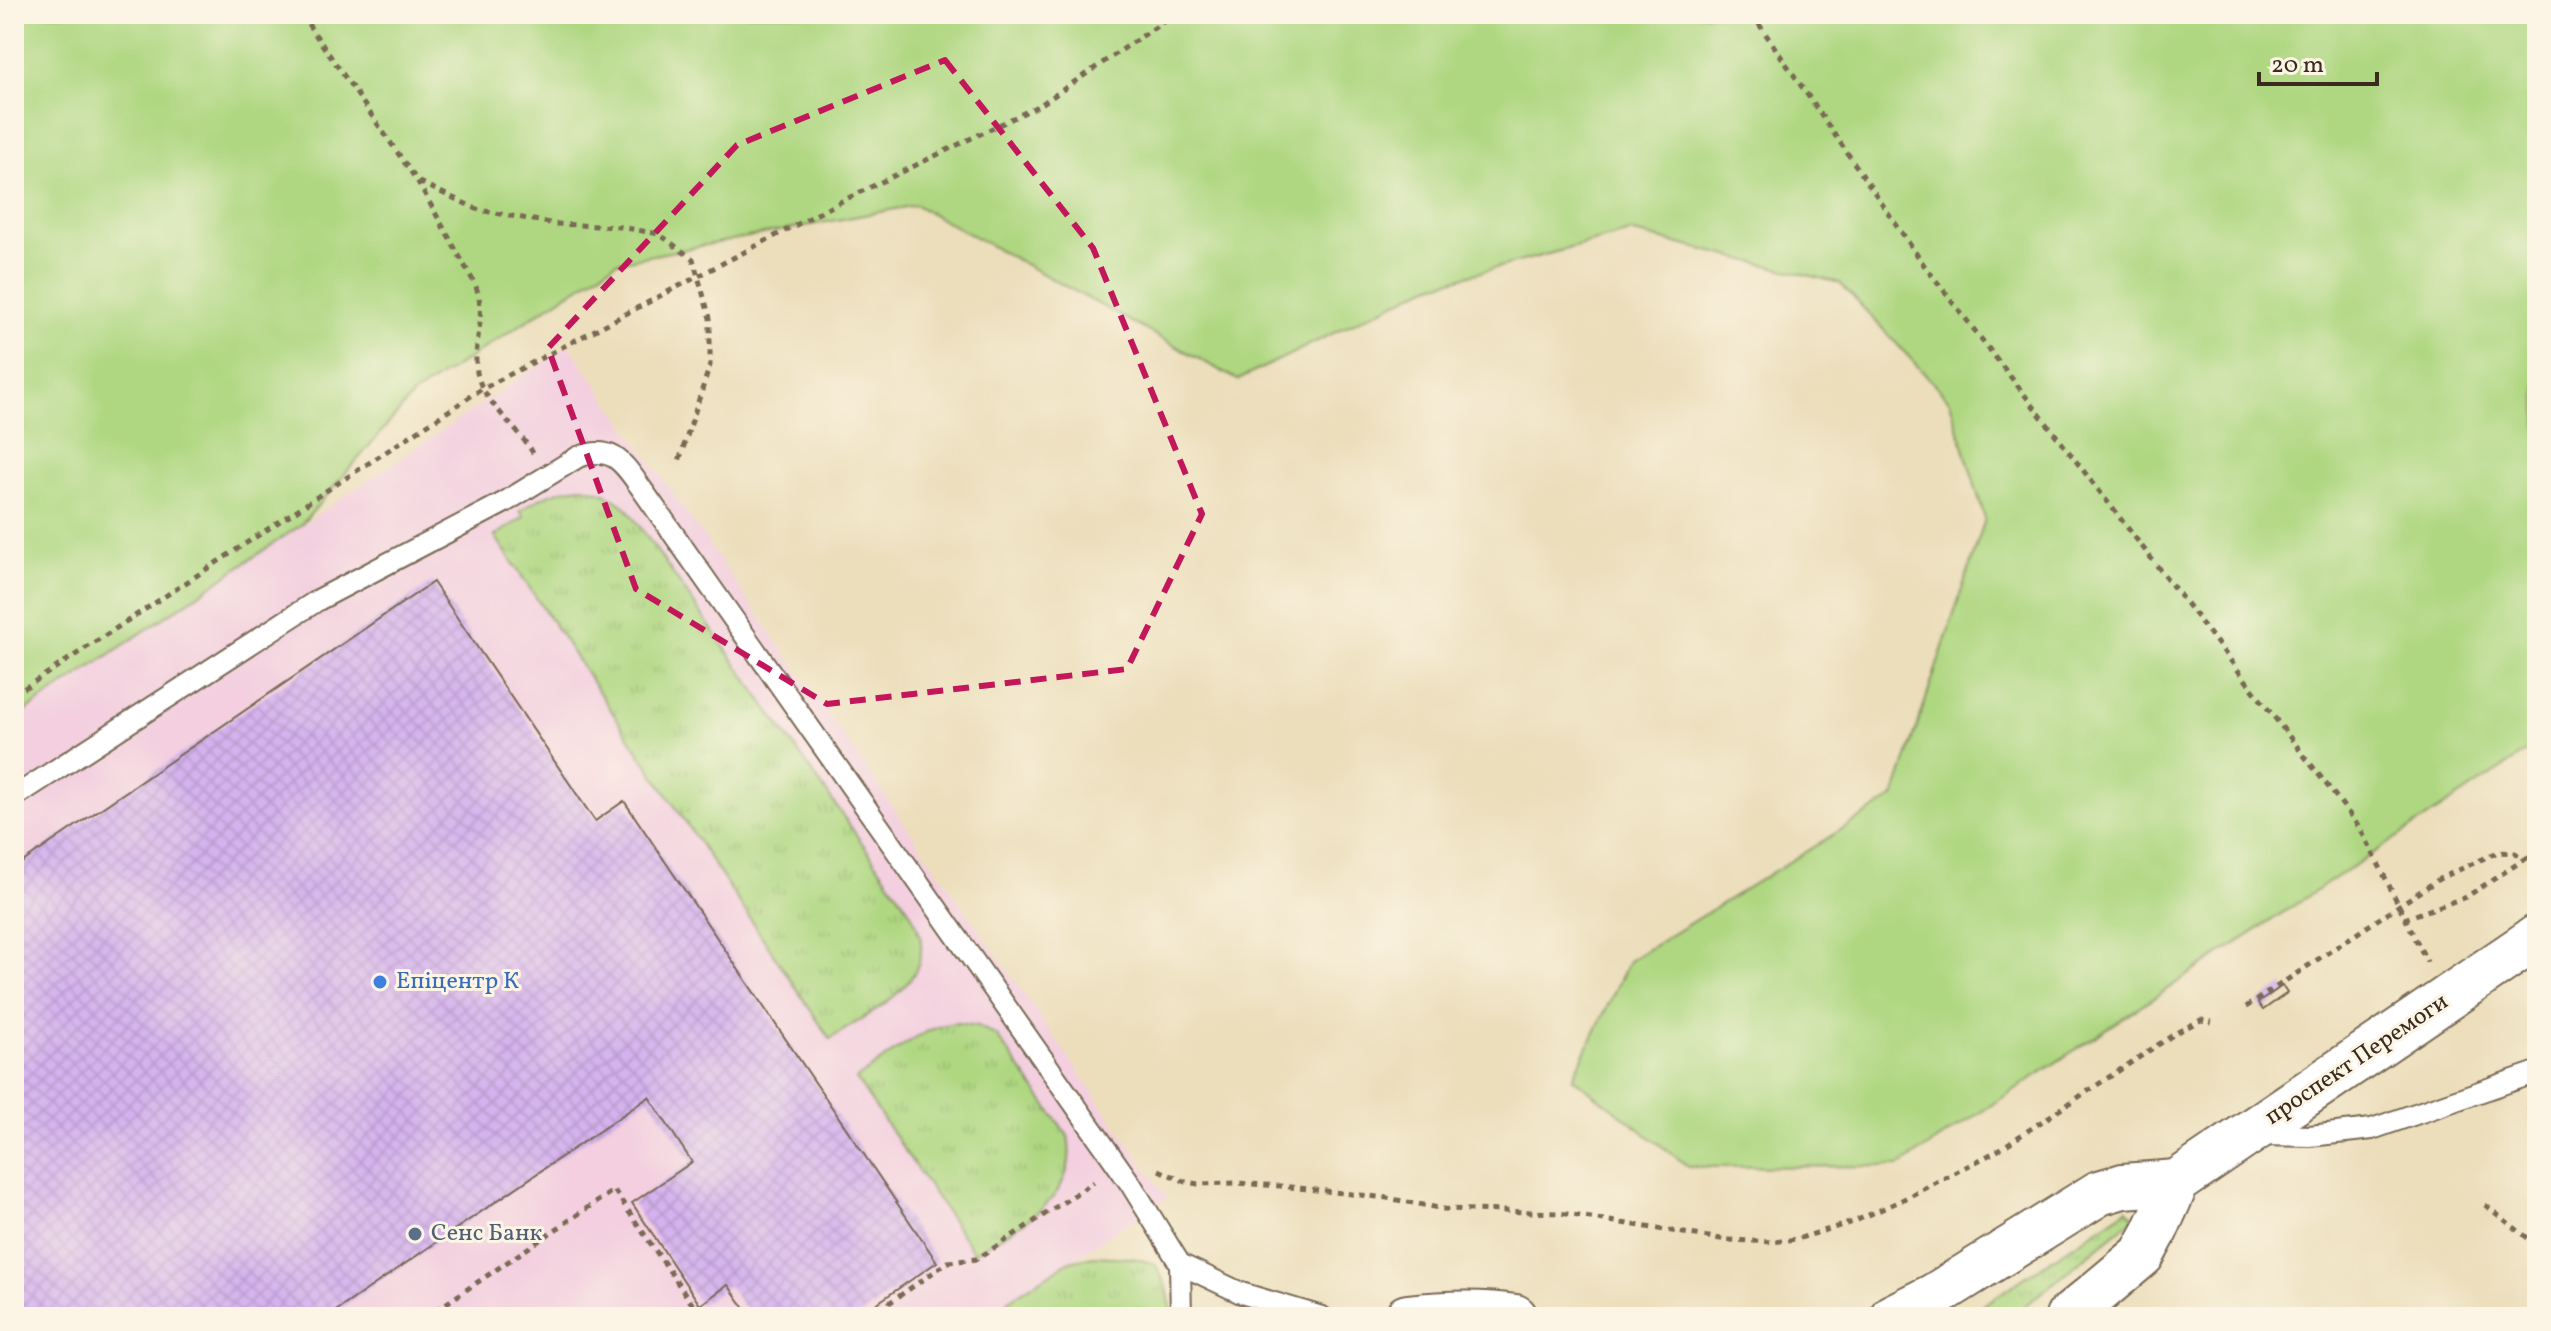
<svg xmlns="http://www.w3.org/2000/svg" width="2551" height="1331" viewBox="0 0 2551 1331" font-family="Vollkorn,serif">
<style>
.built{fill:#f3cfdf}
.grass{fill:url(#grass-tufts);stroke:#758050;stroke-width:2}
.garden{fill:#afd781;stroke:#758050;stroke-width:2}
.building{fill:url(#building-cross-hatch)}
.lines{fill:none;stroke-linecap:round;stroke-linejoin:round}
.service-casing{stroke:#796955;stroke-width:24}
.secondary-casing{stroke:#796955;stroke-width:48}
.primary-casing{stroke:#796955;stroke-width:48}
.path{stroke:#796955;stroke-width:5;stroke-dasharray:6 6;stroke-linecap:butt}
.service{stroke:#fff;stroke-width:20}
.secondary{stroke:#fff;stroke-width:44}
.primary{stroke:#fff;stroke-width:44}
.marked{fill:none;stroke:#c2185b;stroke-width:6;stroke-dasharray:16 10;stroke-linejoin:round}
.shop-dot{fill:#3f7fe0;stroke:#fcf5e5;stroke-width:3}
.service-dot{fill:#5c6f8a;stroke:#fcf5e5;stroke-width:3}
.labels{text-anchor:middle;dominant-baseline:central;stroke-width:6;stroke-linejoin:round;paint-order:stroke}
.shop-label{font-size:24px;fill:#366cbe;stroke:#fcf5e5;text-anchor:start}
.street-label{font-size:24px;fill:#3b2a1e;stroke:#fcf5e5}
.service-label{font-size:24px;fill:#4e5e75;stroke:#fcf5e5;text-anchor:start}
</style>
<defs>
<pattern id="grass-tufts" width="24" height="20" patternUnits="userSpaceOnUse" patternTransform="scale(2)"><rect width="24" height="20" fill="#afd781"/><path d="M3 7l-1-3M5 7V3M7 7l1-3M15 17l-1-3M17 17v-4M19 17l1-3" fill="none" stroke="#97b96f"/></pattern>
<pattern id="building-cross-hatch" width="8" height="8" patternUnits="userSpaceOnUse" patternTransform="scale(2)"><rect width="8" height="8" fill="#d5b2ee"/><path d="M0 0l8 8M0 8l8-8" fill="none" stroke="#b899cc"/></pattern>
</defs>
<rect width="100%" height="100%" fill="#fcf5e5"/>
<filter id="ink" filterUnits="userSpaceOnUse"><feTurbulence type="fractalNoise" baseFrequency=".0125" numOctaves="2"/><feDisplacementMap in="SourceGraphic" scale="16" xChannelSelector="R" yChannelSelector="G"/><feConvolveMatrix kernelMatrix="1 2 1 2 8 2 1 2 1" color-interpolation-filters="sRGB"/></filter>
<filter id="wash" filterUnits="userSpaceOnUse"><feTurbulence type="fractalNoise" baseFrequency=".006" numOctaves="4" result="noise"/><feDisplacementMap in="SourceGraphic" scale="32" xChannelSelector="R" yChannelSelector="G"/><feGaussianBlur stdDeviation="1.8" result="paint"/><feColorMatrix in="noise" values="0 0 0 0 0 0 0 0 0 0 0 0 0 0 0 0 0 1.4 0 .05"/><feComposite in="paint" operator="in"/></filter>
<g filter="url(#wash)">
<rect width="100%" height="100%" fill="#ecdebb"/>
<path class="built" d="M569,345L1167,1198L1008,1301L1018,1317H14V719Z"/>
<path class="grass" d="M584,487L605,493L626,507L907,907C953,976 878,1007 830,1039L495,536L524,517L520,511C540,496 560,488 584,487Z
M957,1023L978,1026L997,1036L1068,1136C1080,1201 1020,1223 974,1253L856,1079C885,1060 922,1025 957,1023Z
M2128,1209L2134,1218L2011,1317H1965Z
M1093,1256L1133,1258L1155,1264L1167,1288L1173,1317H1018L1007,1301L1070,1261Z"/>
<path class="garden" d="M14,14H2537V745L1899,1166L1689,1167L1573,1078L1629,961L1894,797L1985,519L1950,401L1840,283L1630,232L1429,286L1238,380L916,205L617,262L414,394L301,525L14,719Z"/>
<g id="blocks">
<path class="building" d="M433,582L595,821L624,801L937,1262L857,1317H751L728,1285L700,1305L632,1203L692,1162L649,1097L327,1317H14V868Z
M2282,986L2287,993L2263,1010L2258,1003Z"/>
</g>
</g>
<g filter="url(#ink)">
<use href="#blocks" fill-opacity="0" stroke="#796955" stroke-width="2"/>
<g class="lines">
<g class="service-casing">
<path id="service" d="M14,797L318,600L505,502L578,457C611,445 621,460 639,485L1130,1183L1180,1264L1181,1317
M2260,1135L2310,1136L2372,1129L2537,1072
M1180,1264L1241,1293L1322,1317"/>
</g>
<g class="secondary-casing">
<path id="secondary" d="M1892,1317L1934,1296L2099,1193L2123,1186L2177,1182L2537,937
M2068,1317L2142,1255L2154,1233L2177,1182"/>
</g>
<g class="primary-casing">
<path id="primary" d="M1407,1317C1443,1313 1479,1311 1515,1317"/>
</g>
<path class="path" d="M301,14L418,182L475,284C489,321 470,344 478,377C485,403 519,429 533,453
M1752,14L1924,265L2354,820L2366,839L2427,962
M2528,14L2537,27
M419,182L479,210L555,224L621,227L659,234L693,259L710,318V365L679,461
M14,695L482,389L842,201L1040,105L1175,14
M2404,919L2466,897L2525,859
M2246,1007L2439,879L2498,852L2515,853L2525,859L2537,852
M2528,1106L2537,1123
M1159,1170L1186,1182L1198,1184L1235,1183L1281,1186L1387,1198L1444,1209L1560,1213L1727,1240L1773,1242L1797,1239L1853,1222L1900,1201L1997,1151L2176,1033L2201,1020L2212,1022
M2485,1205L2537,1245
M426,1317L614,1190L701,1317
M869,1317L948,1262L977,1259L1094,1182"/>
<use href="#service" class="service"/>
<use href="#secondary" class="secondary"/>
<use href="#primary" class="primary"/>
</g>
</g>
<path class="marked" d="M945,60L1093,248L1202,514L1127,669L827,704L636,589L548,348L737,145Z"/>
<circle class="shop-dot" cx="380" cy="982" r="8"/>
<circle class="service-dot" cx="415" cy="1234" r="8"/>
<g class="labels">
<g class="shop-label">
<text x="396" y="982">Епіцентр К</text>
</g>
<g class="street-label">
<text transform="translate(2357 1060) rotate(-34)">проспект Перемоги</text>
</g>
<g class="service-label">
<text x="431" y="1234">Сенс Банк</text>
</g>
</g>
<rect width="2551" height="1331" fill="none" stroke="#fcf5e5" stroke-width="48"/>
<path d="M2259 72v12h118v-12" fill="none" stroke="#3b2a1e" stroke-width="4"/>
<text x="2271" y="72" font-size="24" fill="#3b2a1e" stroke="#fcf5e5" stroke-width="6" paint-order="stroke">20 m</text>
</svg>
